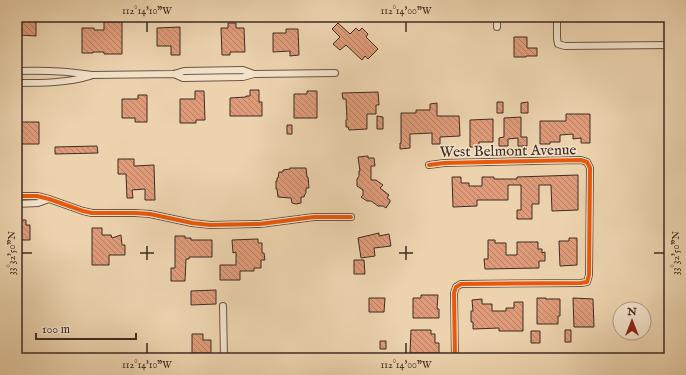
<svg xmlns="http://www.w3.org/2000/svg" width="686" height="375" viewBox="0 0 686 375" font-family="'IM FELL English',serif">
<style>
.building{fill:url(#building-back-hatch);stroke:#3f2c23}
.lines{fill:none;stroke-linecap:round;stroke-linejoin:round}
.street-casing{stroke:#6a5646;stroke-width:8}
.street{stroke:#f3e2ca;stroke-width:6}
.cycleway-casing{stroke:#f3e2ca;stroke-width:6}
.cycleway{stroke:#e8590c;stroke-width:4}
.ticks{fill:none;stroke:#3f2c23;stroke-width:1.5}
.labels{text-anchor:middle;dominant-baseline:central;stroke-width:3;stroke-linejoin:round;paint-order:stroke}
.street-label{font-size:15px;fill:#3f2c23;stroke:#f3e2ca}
.neatline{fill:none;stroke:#3f2c23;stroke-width:1.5}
.ticks-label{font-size:10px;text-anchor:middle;fill:#3f2c23}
</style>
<defs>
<pattern id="building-back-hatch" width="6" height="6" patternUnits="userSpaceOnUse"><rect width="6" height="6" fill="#df9b79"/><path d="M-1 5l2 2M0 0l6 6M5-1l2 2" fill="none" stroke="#b67f63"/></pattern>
</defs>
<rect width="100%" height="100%" fill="#ecd3ae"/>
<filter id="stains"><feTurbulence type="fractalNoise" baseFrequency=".005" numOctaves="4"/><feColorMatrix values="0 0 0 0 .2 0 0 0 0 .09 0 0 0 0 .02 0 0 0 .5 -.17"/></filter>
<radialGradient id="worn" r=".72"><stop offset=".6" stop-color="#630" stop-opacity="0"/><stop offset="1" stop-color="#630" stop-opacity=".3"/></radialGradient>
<path class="building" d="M21,17H36V36L20,35Z
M104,22H122V54H104V52H93V53H82V28H94V30H104Z
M228,23H236V28H244L245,52H230V55H222L221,28H228Z
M338,23L350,34L356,28L359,31L362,28L368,34L366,37L378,49L368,59L365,56L362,60L346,45L340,50L333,44L340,37L332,29Z
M180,27V55H171V46H157V28Z
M286,29H298L299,55L290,56V51L273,52V33H286Z
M514,37H527V48H537V56H526V57H514Z
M250,90H259V102H262V116H230V98L246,97V96H250Z
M195,91H204L205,120H196V123H180V99H195Z
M307,91H317V118H294V94H307Z
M378,92L379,105H376V114H367V129L349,130L348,127H346V120H347L346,99H343L342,93Z
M138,95H147V122H135V118H122V99H138Z
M497,102H503V113H497Z
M528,102V113H521V103Z
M437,103V116H459L460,136L440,137V144H432V133L410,134V148L400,149V143H401V113H416V110H430V104Z
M566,114H590V143H581V138L573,139V134L560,135V142H550V144H540V121H566Z
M377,116L383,117V129H377Z
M521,117V137H527V146H518V138L508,139V146H499V138L504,137V118Z
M493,119V142H479V147H470V120Z
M21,122H39V144H21Z
M287,125H292V134H287Z
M97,146L98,153L55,154V147Z
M368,156V158H374L375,166H371V180H376L383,185L380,188L389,195L387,198L390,200V202L386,208L383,206H378L371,201H367L361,197L363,195V190L357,186V179L359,176V171H360L358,157Z
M118,159H134V166L154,165L155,200H145V189L132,190L133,198H127L126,174H118Z
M290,168H306L307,177H308L309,188H306V193L305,194L304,197H301V203L296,204L292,203L291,198L278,197L277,189H276V181H277V178H278L279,172H283V170L290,169Z
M578,175V210L552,211L551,185H539V204H532V219H517V210H521V185H508V200H477V206L453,207L452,177H461V183H469V186H482V177H494V179H517V177Z
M17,220H26V225H30V240H17Z
M92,228H102V235H111L112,238L121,235L122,245H125V255H109V265H92Z
M379,233V236L389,234L391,246L374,248L375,256L361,258L358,238Z
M175,236H185V238H191V240H212V257H189V259H186L185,281H171V268H175Z
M569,238H577V265L560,266L559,241H569Z
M258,239V243H262V253H264L265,260H261V268H254V271H240V280H220V265H236V252L233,253L232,240Z
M488,240H495V243H506V255H517V242H538V249H542V253L545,252V261H539V268L485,269L484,259H488Z
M354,260H364L365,274H354Z
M216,290V304L191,305V291Z
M421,295H438L437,309H439V318H413V298H421Z
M369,298H385L384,312H369Z
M537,298H546V299H560V316H558V324H537Z
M573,298L593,299L594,327H574Z
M482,299V304H492V311H506V308H514V302H523V331H499V328L473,329V322H471V311H473L472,300Z
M411,330H431V334H435V343H439V353H410Z
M565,330H571V342H565Z
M531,331H540V343H531Z
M192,334H203V340H211V353H192Z
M380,341H386V349H380Z"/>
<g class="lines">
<g class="street-casing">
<path id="street" d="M497,17V27
M557,17V38L558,44L565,46L669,45
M17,71C42,70 67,71 92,75L174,74L184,71L243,70L254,74
M174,74L183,78L243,77L254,74L335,73
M17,83C41,83 68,83 90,76
M429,165L444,163L581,160L587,162L590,168L589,275L587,282L581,283L461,284L456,287L454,293L455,358
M17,196H37L49,199L83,211L92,213H136L150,214L192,223L210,225L260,224L314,217H351
M17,204L38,203L49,199
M223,306L224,358"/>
</g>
<use href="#street" class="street"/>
<g class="cycleway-casing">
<path id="cycleway" d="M429,165L444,163L581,160L587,162L590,168L589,275L587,282L581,283L461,284L456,287L454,293L455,358
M17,196H37L49,199L83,211L92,213H136L150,214L192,223L210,225L260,224L314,217H351"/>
</g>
<use href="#cycleway" class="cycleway"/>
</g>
<path class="ticks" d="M147,22V32M406,22V32M147,246V260M406,246V260M22,253H32M140,253H154M399,253H413M654,253H664M147,343V353M406,343V353"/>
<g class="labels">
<g class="street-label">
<text transform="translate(508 151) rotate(-1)">West Belmont Avenue</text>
</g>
</g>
<rect width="686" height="375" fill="none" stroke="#ecd3ae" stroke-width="44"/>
<g transform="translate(632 321)"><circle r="19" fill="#f3e2ca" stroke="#ab9987"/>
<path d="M0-3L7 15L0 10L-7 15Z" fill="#8f2418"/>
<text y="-6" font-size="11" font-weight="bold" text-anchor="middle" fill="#3f2c23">N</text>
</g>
<path d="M36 333v6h100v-6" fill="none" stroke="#3f2c23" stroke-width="2"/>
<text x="42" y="333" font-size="12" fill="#3f2c23" stroke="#f3e2ca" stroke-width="3" paint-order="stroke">100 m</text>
<rect x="22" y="22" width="642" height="331" class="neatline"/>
<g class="ticks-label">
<text x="147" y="14">112°14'10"W</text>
<text x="406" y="14">112°14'00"W</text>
<text transform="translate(11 253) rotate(-90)" y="4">33°32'50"N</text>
<text transform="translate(675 253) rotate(-90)" y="4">33°32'50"N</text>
<text x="147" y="368">112°14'10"W</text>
<text x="406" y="368">112°14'00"W</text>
</g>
<rect width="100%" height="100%" filter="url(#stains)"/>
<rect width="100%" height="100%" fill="url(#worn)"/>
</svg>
